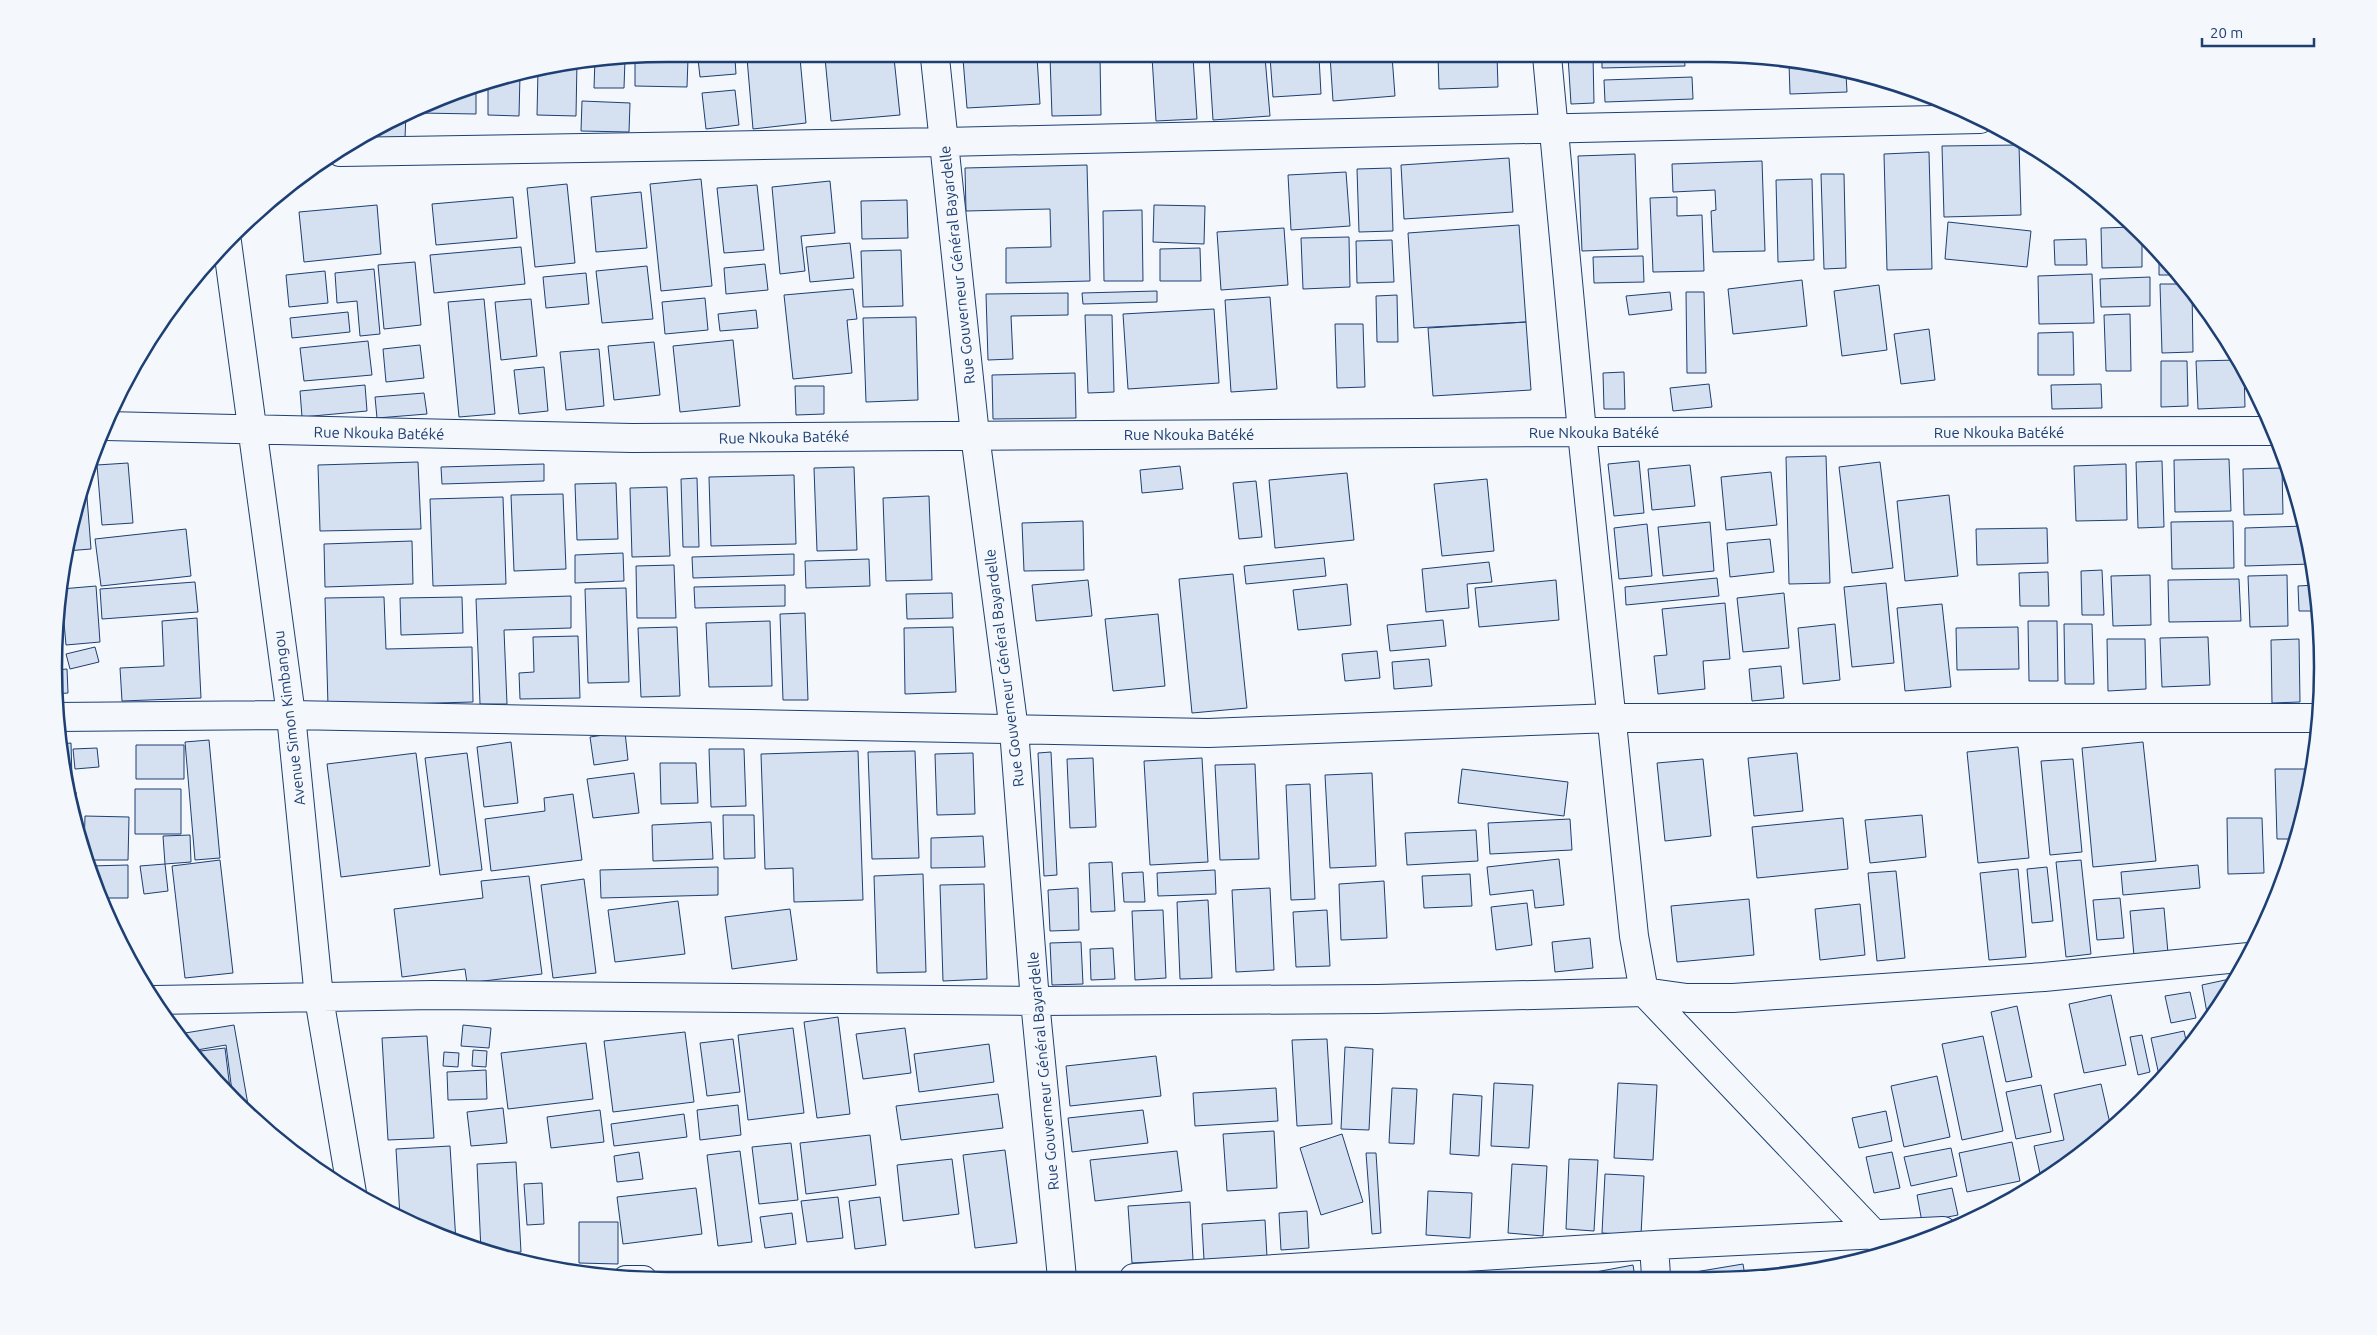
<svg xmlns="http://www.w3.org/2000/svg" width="2377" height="1335" viewBox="0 0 2377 1335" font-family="Ubuntu,sans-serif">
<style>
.building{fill:#d5e0f0;stroke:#1d3f73}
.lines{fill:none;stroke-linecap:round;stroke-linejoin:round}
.minor-casing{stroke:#1d3f73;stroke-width:30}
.minor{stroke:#f4f7fb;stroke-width:28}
.labels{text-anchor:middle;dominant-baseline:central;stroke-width:4;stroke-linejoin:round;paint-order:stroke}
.street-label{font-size:15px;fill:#1d3f73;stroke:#f4f7fb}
.rim{fill:none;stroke:#1d3f73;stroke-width:2.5}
</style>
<rect width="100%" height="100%" fill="#f4f7fb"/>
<path class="building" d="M1684,55L1685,66L1602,68V56Z
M1330,56H1392L1395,96L1333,101Z
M1438,56H1497L1498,87L1439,89Z
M1568,56H1593L1594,103L1571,104Z
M1037,57L1040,104L967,108L963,59Z
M1050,57H1100L1101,115L1052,116Z
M1152,57H1193L1197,119L1156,121Z
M1209,57H1265L1270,116L1213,120Z
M1270,57H1319L1321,94L1273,97Z
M747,58H800L806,123L753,129Z
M825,58H894L900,115L831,121Z
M595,59H625L624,88H594Z
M635,59H688L687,87L635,86Z
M698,59H735L736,74L700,77Z
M577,61L576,116L537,115L538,70Z
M1789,63L1846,74L1847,92L1790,94Z
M520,75L519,116L488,115V82Z
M1692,77L1693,99L1605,102L1604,80Z
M1897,84L1907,86L1921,93H1898Z
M476,85V114L420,113V107Z
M735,90L739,125L706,129L702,93Z
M582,101L630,103L629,132L581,131Z
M406,113L405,138L364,137L396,117Z
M2019,145L2021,215L1944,217L1942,146Z
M1929,152L1932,269L1887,270L1884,154Z
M1635,154L1638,249L1582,251L1578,156Z
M1509,158L1513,212L1404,219L1401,165Z
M1762,161L1765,251L1713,252L1711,211L1716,210L1715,190L1673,192L1672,164Z
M1087,165L1090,281L1006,283V248L1051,247L1050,209L966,211L965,168Z
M1391,168L1393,231L1359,232L1357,169Z
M1346,172L1350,226L1291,230L1288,175Z
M1821,174H1844L1846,268L1824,269Z
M701,179L712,286L661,291L650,184Z
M1812,179L1814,260L1778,262L1776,180Z
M830,181L835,233L801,236L805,271L780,274L772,187Z
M567,184L575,263L535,267L527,188Z
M757,185L764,250L724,253L717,188Z
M641,192L647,248L596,252L591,197Z
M513,197L517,238L436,245L432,204Z
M1677,197V216L1702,215L1704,271L1653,272L1650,198Z
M907,200L908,238L862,239L861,201Z
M377,205L381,254L304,262L299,212Z
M1154,205L1205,206L1204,244L1153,242Z
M1142,210L1143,281H1104L1103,211Z
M1948,222L2031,231L2027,267L1945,259Z
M1519,225L1526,322L1414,328L1408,233Z
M2134,227L2142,235V267L2102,268L2101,228Z
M1284,228L1288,285L1221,290L1217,232Z
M1349,237L1350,287L1303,289L1301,238Z
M2086,239L2087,265H2055L2054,240Z
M1392,240L1394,282L1357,283L1356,241Z
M850,243L854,278L810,282L806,247Z
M521,247L525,284L434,293L430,255Z
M1200,248L1201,281H1160V249Z
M901,250L903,306L863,307L861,251Z
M2159,254L2179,275H2159Z
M1643,256L1644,282L1594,283L1593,257Z
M415,262L421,325L384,329L378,265Z
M765,264L768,290L726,294L724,268Z
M647,266L653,319L602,323L596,271Z
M374,269L380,334L360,336L357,301L337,303L335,273Z
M325,271L328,303L289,307L286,275Z
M586,273L589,304L546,308L543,277Z
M2092,274L2094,323L2039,324L2038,276Z
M2150,277V306L2101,307L2100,279Z
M1802,280L1807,326L1733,334L1728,289Z
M2160,284H2187L2192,289L2193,352L2162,353Z
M1879,285L1887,350L1842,356L1834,291Z
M853,289L857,319L847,320L852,373L793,379L784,295Z
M1157,291V302L1083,304L1082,293Z
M1670,292L1672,310L1629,315L1626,296Z
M1686,292H1704L1706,373H1687Z
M1068,293V315L1011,316L1013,359L988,360L986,294Z
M1397,295L1398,342H1377L1376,296Z
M1270,297L1277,389L1231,392L1225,300Z
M705,298L708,330L665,334L662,302Z
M484,299L495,414L459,417L448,302Z
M531,299L537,356L501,360L495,302Z
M1214,309L1219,383L1128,389L1123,314Z
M756,310L758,328L720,331L718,314Z
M348,312L350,332L292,338L290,318Z
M2130,314L2131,371H2106L2104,315Z
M1085,315H1112L1114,392L1088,393Z
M916,317L918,400L866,402L863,318Z
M1526,322L1531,390L1433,396L1428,328Z
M1335,324H1363L1365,387L1337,388Z
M1929,329L1935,380L1901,384L1894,334Z
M2073,332L2074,375H2038V333Z
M733,340L740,406L680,412L673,346Z
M368,341L372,375L304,381L300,348Z
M654,342L660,395L614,400L608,346Z
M420,345L424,378L386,382L383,349Z
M599,349L604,406L566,410L560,352Z
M2238,360L2244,371L2245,407L2198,409L2196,361Z
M2161,361H2187L2188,406L2161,407Z
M544,367L548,411L519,414L514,370Z
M1624,372L1625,409H1604L1603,373Z
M1075,373L1076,418L993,419L992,375Z
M2252,383L2260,396L2262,401H2252Z
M1709,384L1712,407L1673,411L1670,388Z
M2101,384L2102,408L2052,409L2051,385Z
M365,385L367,411L302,417L300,391Z
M795,386H824V414L796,415Z
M424,393L427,414L377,418L375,397Z
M1826,456L1830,583L1789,584L1786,457Z
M2229,459L2231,511L2175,512L2174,460Z
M1639,461L1644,513L1614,516L1608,464Z
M2162,461L2164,527L2138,528L2136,462Z
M418,462L421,529L320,531L318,465Z
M1880,462L1893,568L1852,573L1839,467Z
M128,463L133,523L102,525L97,465Z
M544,464V481L442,484L441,467Z
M2126,464L2127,520L2076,521L2074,466Z
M1690,465L1695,506L1652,510L1648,469Z
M1180,466L1183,489L1142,493L1140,470Z
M854,467L857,550L817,551L814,468Z
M2282,468L2283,514L2244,515L2243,469Z
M1771,472L1777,525L1726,530L1721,477Z
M1347,473L1354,540L1275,548L1269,480Z
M794,475L796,544L711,546L709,477Z
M697,478L699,547H683L681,479Z
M1487,479L1494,551L1442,556L1434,484Z
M1256,481L1262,537L1239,539L1233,483Z
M616,483L618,539L577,540L575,484Z
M84,484H86L91,549L66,551L75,508Z
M667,487L670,556L632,557L630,488Z
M563,494L566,569L514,571L511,495Z
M1949,495L1958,576L1905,581L1897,501Z
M929,496L932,580L886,581L883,498Z
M503,497L506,584L433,586L430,499Z
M1083,521L1084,570L1024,571L1022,523Z
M2233,521L2234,568L2172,569L2171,522Z
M1710,522L1714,571L1663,576L1658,527Z
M1647,524L1652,576L1619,579L1614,528Z
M2305,526L2312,564L2245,566V528Z
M2047,528L2048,563L1977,565L1976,529Z
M186,529L191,576L101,586L95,539Z
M1770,539L1774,572L1730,577L1727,543Z
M412,541L413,584L325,587L324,544Z
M623,553L624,581L575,583V555Z
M794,554V575L693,578L692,557Z
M1324,558L1326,576L1246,584L1244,566Z
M869,559L870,586L806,588L805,561Z
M1489,562L1492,582L1467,584L1469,608L1426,612L1422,569Z
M674,565L676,618H637L636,566Z
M2102,570L2104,615H2082L2081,571Z
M2048,572L2049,606H2020L2019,573Z
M1233,574L1247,708L1192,713L1179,579Z
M2150,575L2151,625L2113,626L2111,576Z
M2287,575L2288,626L2250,627L2248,576Z
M1717,578L1719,596L1626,605L1625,587Z
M2239,579L2241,621L2169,622L2168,580Z
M1088,580L1092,616L1036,621L1032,585Z
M1556,580L1559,620L1479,627L1475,588Z
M195,582L198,612L102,619L100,589Z
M1886,583L1894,663L1852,667L1844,587Z
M1347,584L1351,625L1298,630L1293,590Z
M785,585V606L695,608L694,587Z
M2315,585L2319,611H2299L2298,586Z
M96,586L100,642L66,645L61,589Z
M626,588L629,682L588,683L585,589Z
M59,589L60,617L58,618Z
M952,593L953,618L907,619L906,594Z
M1784,593L1789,648L1743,652L1737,598Z
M571,596V628L504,630L507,704H480L476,599Z
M384,597L386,649L472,647L473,702L328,706L325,598Z
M462,597L463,633L401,635L400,598Z
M1725,603L1730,659L1703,661L1705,689L1658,694L1654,656L1667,655L1662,609Z
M1942,604L1951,687L1905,691L1897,608Z
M805,613L808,700H783L780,614Z
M1158,614L1165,686L1113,691L1105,619Z
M197,618L201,698L122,701L120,668L164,666L162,621Z
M1443,620L1446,646L1390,651L1387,625Z
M770,621L772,686L709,687L706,623Z
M2028,621H2057L2058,681H2029Z
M1835,624L1840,680L1803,684L1798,628Z
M2064,624H2092L2094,684H2065Z
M677,627L680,696L641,697L638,628Z
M953,627L956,692L905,694L904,628Z
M2018,627L2019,669L1957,670L1956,628Z
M578,636L580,698L520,699L519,673L534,672L533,637Z
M2208,637L2210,685L2162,687L2160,638Z
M2107,639H2145L2146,689L2108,691Z
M2299,639L2300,702L2272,703L2271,640Z
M95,647L99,662L70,669L66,654Z
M1377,651L1380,678L1345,681L1342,654Z
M1429,659L1432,686L1394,689L1392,662Z
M1781,666L1784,698L1752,701L1749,669Z
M67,669L68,693L55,694L56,670Z
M625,732L628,760L594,765L590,737Z
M209,740L220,858L195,860L185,742Z
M511,742L518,803L484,807L477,747Z
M2143,742L2156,861L2093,867L2082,748Z
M71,743L72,778H64L60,744Z
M136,745H184V779H136Z
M2018,747L2029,858L1978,863L1967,752Z
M97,748L99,767L75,769L73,749Z
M709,749H744L746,806L711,807Z
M858,751L863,900L794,902L793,868L765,869L761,754Z
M915,751L919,858L872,859L868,752Z
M1051,752L1057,875L1044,876L1038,753Z
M416,753L430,866L341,877L327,764Z
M467,753L482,870L440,875L425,758Z
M973,753L975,814L937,815L935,754Z
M1797,753L1803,811L1754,816L1748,758Z
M1093,758L1096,827L1070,828L1067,759Z
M1202,758L1208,862L1150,865L1144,761Z
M1703,759L1711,836L1665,841L1657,763Z
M2073,759L2082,852L2050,855L2041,761Z
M660,763H696L698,803L661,804Z
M1255,764L1259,859L1220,860L1215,765Z
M1462,769L1568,782L1564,816L1458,803Z
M2275,769H2305V802L2297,839H2277Z
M634,773L639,813L593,818L587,779Z
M1372,773L1376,866L1330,868L1325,775Z
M1310,784L1315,899L1291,900L1286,785Z
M135,789H181V834H135Z
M67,792H76L77,824Z
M573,794L582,860L491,871L485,819L545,811L544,798Z
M723,815H754L755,858L724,859Z
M1922,815L1926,857L1870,863L1865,820Z
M85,816L129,817L128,860H87L84,849Z
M1843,818L1848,869L1757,878L1752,827Z
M2227,818H2262L2264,873L2228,874Z
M1570,819L1572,850L1490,854L1488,823Z
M711,822L713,859L653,861L652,825Z
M1476,830L1478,861L1407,865L1405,833Z
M190,835L191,862L165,864L163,836Z
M983,836L985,867L931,868V838Z
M1559,859L1564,905L1535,908L1533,890L1490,895L1487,867Z
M220,860L233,973L185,978L172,866Z
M2081,860L2091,954L2066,957L2056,862Z
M1112,862L1115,911L1091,912L1089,863Z
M165,864L168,891L144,894L140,866Z
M128,865V898H99L90,866Z
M2198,865L2200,888L2123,895L2121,872Z
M718,867V895L601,898L600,870Z
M2047,867L2053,921L2032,923L2027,869Z
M2018,869L2026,957L1989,960L1980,873Z
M1215,870L1216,894L1158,896L1157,873Z
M1896,871L1905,958L1877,961L1868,873Z
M1143,872L1145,902H1124L1122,873Z
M923,874L926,972L877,973L874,876Z
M1470,874L1472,906L1424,908L1422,876Z
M529,876L542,974L467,983L465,969L402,977L394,909L483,898L481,881Z
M584,879L596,973L553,978L541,885Z
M1384,881L1387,938L1341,940L1339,884Z
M984,884L987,979L943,981L940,885Z
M1078,888L1079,930L1050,931L1048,890Z
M1270,888L1274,970L1236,972L1232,890Z
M2120,898L2124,938L2097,940L2093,900Z
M1749,899L1754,955L1677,962L1671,906Z
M1208,900L1212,978L1180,979L1177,902Z
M678,901L685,954L615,962L608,910Z
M1527,903L1532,945L1496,950L1491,907Z
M1860,904L1865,955L1820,960L1815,909Z
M2164,908L2168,953L2134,956L2130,911Z
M790,909L797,960L732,969L725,917Z
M1163,910L1166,978L1135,980L1132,911Z
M1327,910L1330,966L1296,967L1293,912Z
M1590,938L1593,968L1555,972L1552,942Z
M1081,942L1083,984L1052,985L1050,943Z
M1113,948L1115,979L1091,980L1090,949Z
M2239,977L2213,1011L2207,1013L2202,985Z
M2190,992L2196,1018L2171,1023L2165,996Z
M2111,995L2126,1065L2084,1073L2069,1004Z
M2017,1006L2032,1077L2006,1082L1991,1012Z
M838,1017L850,1114L817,1118L804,1022Z
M234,1025L250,1116L233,1099L226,1045L191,1051L179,1034Z
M463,1025L491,1028L489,1048L461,1046Z
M793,1028L804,1113L748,1120L738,1035Z
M905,1028L911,1073L863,1079L856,1034Z
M2184,1031L2187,1045L2160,1080L2151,1038Z
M685,1032L694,1102L613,1112L604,1041Z
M2142,1035L2150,1072L2138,1075L2130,1037Z
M427,1036L434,1138L388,1140L382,1038Z
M1983,1036L2003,1131L1962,1140L1942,1044Z
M733,1039L740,1092L707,1096L700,1043Z
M1327,1039L1332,1124L1297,1126L1292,1040Z
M586,1043L593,1099L508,1109L501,1053Z
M989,1044L994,1082L919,1092L914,1054Z
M1345,1047L1373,1049L1369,1130L1341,1129Z
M225,1048L231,1097L206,1072L192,1052Z
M473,1050L487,1051L486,1067L472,1066Z
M444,1052L459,1053L458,1067L443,1066Z
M1156,1056L1161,1096L1070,1106L1066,1066Z
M486,1070L487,1099L448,1100L447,1072Z
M1937,1076L1950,1137L1904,1147L1891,1086Z
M1494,1083L1533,1085L1529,1148L1491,1146Z
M1618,1083L1657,1085L1653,1160L1614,1158Z
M2101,1084L2111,1128L2053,1176L2041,1178L2034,1146L2064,1140L2054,1094Z
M2041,1085L2051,1132L2016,1139L2006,1092Z
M1276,1088L1278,1121L1195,1126L1193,1093Z
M1392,1088L1417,1089L1414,1144L1389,1143Z
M998,1094L1003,1128L901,1140L896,1106Z
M1453,1094L1482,1096L1479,1156L1450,1154Z
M738,1105L741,1135L700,1140L697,1110Z
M503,1108L507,1143L471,1146L467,1112Z
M600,1110L604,1142L551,1148L547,1117Z
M1143,1110L1148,1143L1072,1152L1068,1118Z
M1886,1111L1892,1141L1859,1148L1852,1118Z
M684,1114L687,1137L614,1146L611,1124Z
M1274,1131L1277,1188L1227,1191L1223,1134Z
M1342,1134L1363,1202L1321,1215L1300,1148Z
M870,1135L876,1185L806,1194L800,1143Z
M2012,1142L2020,1181L1967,1192L1959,1153Z
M791,1143L798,1200L759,1204L752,1147Z
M450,1146L456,1242L400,1217L396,1149Z
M1951,1148L1957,1176L1911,1186L1904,1157Z
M1005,1150L1017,1243L975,1248L963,1155Z
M740,1151L752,1242L718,1246L707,1155Z
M1177,1151L1182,1191L1095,1201L1090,1160Z
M639,1152L643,1179L617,1182L614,1156Z
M1892,1152L1900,1188L1874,1193L1866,1157Z
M1366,1153H1376L1381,1233L1372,1234Z
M952,1159L959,1214L903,1221L897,1165Z
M1569,1159L1598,1160L1594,1231L1566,1229Z
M516,1162L521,1252L492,1253L481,1251L477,1164Z
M1512,1164L1547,1166L1543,1236L1508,1233Z
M1605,1174L1644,1176L1641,1235L1602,1233Z
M542,1183L544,1224L527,1225L524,1184Z
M696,1188L702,1234L623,1244L617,1197Z
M1952,1188L1958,1215L1922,1222L1917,1195Z
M1428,1191L1472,1193L1470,1238L1426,1235Z
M838,1197L843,1238L807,1242L801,1201Z
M880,1197L886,1245L855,1249L849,1201Z
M1190,1202L1193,1260L1132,1263L1128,1206Z
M1307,1211L1309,1248L1281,1250L1279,1213Z
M792,1213L796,1244L765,1248L760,1217Z
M1265,1220L1267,1257L1204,1260L1202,1224Z
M579,1222H618V1264L579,1263Z
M1743,1264L1745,1276H1671Z
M1469,1265L1470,1277H1445L1444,1266Z
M1633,1265L1635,1277H1569Z
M1790,1269L1791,1276H1759V1274Z"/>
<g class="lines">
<g class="minor-casing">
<path id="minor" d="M1547,56L1582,432L1634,936L1644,992L1891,1252
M935,58L975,435L1014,730L1035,1001L1062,1278
M340,152L944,142L1980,119
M227,242L291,715L319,998L352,1193
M106,426L632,438L1582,432L2273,431
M56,717L291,715L1208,733L1613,718H2319
M154,1000L433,995L1035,1001L1378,999L1644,992L1687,998H1733L2044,977L2249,957
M1654,1245L1656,1276
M1134,1278L1654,1245L1943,1231
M626,1280H643"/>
</g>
<use href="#minor" class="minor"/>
</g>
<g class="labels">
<g class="street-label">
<text transform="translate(957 265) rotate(-96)">Rue Gouverneur Général Bayardelle</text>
<text x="1594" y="432">Rue Nkouka Batéké</text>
<text x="1999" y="432">Rue Nkouka Batéké</text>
<text transform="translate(379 433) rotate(1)">Rue Nkouka Batéké</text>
<text x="1189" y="434">Rue Nkouka Batéké</text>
<text transform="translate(784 437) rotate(-1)">Rue Nkouka Batéké</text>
<text transform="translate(1004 668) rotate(-97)">Rue Gouverneur Général Bayardelle</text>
<text transform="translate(289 718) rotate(-97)">Avenue Simon Kimbangou</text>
<text transform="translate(1043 1071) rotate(-95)">Rue Gouverneur Général Bayardelle</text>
</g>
</g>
<path d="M0 0H2377V1335H0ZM667 62H1709A605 605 0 0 1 2314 667V667A605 605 0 0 1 1709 1272H667A605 605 0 0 1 62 667V667A605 605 0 0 1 667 62Z" fill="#f4f7fb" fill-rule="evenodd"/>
<path class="rim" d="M667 62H1709A605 605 0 0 1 2314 667V667A605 605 0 0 1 1709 1272H667A605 605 0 0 1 62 667V667A605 605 0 0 1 667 62Z"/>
<path d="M2202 38v8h112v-8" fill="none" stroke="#1d3f73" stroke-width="2.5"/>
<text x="2210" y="38" font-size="15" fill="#1d3f73" stroke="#f4f7fb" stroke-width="4" paint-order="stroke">20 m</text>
</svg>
